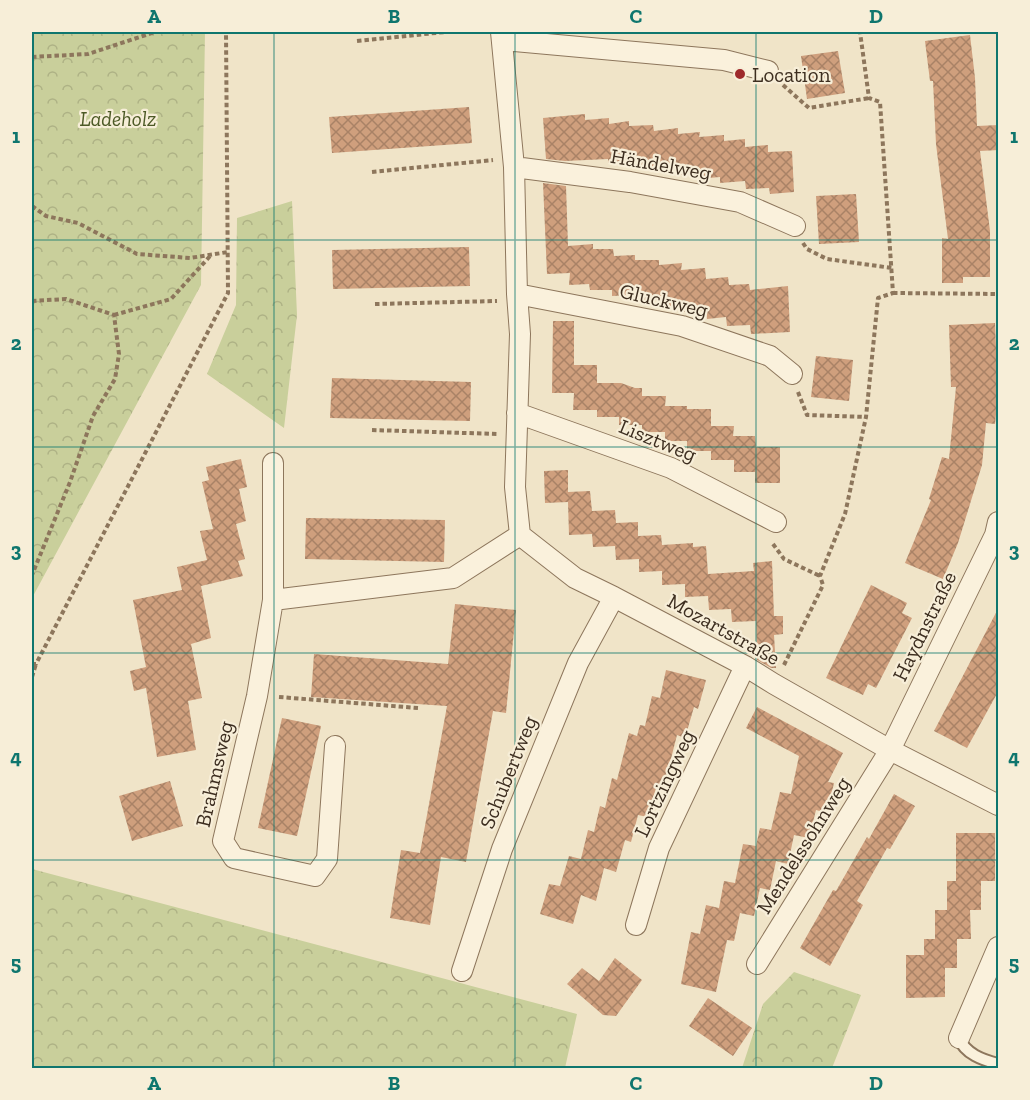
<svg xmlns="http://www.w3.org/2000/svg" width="1030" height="1100" viewBox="0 0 1030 1100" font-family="'Zilla Slab',serif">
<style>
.forest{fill:url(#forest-crowns)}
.building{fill:url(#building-cross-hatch)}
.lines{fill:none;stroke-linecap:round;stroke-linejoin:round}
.lane-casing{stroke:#8d765c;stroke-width:14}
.street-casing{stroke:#8d765c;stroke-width:22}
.path{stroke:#8d765c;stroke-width:4;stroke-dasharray:4.5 3;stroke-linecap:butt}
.lane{stroke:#faf1dc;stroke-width:10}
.street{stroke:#faf1dc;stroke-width:20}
.grid{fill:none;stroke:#0f766e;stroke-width:1.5;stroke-opacity:0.55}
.poi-dot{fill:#9e2a2b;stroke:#f7eed8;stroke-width:2}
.labels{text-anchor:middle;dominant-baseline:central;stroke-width:4.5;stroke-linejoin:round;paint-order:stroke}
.poi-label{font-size:21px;fill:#3d2e20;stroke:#f7eed8;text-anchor:start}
.park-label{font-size:21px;font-style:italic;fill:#4d5a26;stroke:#f7eed8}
.street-label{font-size:21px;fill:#3d2e20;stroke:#f7eed8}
.neatline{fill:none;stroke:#0f766e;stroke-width:2}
.grid-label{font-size:20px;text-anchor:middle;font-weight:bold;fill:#0f766e}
</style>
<defs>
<pattern id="forest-crowns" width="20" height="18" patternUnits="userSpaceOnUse" patternTransform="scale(1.5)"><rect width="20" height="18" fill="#c9cf9b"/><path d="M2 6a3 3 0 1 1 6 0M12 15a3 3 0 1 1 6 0" fill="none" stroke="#aeb285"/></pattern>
<pattern id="building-cross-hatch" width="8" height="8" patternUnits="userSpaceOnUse" patternTransform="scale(1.5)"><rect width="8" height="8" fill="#cf9f7d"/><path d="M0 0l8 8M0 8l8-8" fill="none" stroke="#a98266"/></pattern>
</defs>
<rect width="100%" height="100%" fill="#f0e4c8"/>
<path class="forest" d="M32,32H205L201,285L32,598Z
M292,201L297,315L284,428L207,374L236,305L237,218Z
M32,869L577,1014L565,1068H32Z
M794,972L861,995L832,1068H742L763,1004Z"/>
<path class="building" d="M970,35L975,78L977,126L999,125V150L980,151L990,231V277H963V283H942V238L948,239L936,144L933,81H930L925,41Z
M838,51L845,93L807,99L801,56Z
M469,107L472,143L332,153L329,117Z
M585,114V120L609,118V124L629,121V126L653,125L654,131L678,128V134L700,132L699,137L724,135V141L745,139V147L768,145V152L792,151L794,192L770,194L769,188L746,189L745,181L720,183V177L698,179L697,174L677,175L676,170L655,171L654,166L629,167L628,162L608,163V159L565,161L546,159L543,118Z
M543,183L566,186L568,246L593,244V249H613L614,256L635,255V260H659V265L682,263L681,270L705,268L706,279L728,277L729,285L749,284L750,290L788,286L790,332L751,334L750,325L727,326L726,317L707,319L706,310L682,312L681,306L659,308L658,300L633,301L632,295L612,296V290H590L589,284L569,285L570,273L547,274Z
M856,194L859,242L819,244L816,196Z
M469,247L470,286L333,289L332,250Z
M553,321H574V365H597V383H621L635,388H642V396H666L665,406H687V409H711V426H734L733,436H755L756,447H780V483H755V472H734V460H711V451H687V441H665V432H642V425H619V417H597V410H573L574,393H552Z
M995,323L998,396L995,424L986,423L982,465L958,543L943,579L905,563L931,500L929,499L942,457L949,459L956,387H951L949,325Z
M816,356L853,360L849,401L811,397Z
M332,378L471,382L470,421L330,418Z
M241,459L247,487L239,489L246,521L236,524L245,559L238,561L243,576L201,586L211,638L191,644L202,698L188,701L196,750L157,757L146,688L134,691L130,671L146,667L133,600L182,590L177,567L207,560L200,531L213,529L202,482L209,480L206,467Z
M568,470V492L590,491L592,511L615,510L616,523L638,522V536L661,535L662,545L693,543V547L706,546L708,574L754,571L753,563L772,561L774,616H783V634L774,635L776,668H771L757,660L756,621L732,622L731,609L709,610L708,596L685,597V584L662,585V571L639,572V559L616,560L615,546L593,547L592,534L569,535L568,502L545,503L544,471Z
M306,518L445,520L444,562L305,559Z
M871,585L907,603L902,613L912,618L876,688L868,684L863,695L826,678Z
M455,604L516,610L506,713L493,711L466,862L441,857L430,925L390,918L401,850L420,853L447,706L311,697L314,654L448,664Z
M999,607V690L967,748L934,731Z
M666,670L706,680L698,709L694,707L685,738L677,735L663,790L656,788L648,817L638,815L631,842L625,840L616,872L604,868L596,901L581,895L573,924L540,914L549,884L560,886L569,856L581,859L588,830L594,832L600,806L605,808L612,778L617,780L629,733L637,736L640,725L645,726L652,696L660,698Z
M757,707L843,753L828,782L834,783L827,813L816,810L809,838L794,835L788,864L776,861L770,890L760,888L754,916L740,913L734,941L727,940L716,992L681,984L691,932L700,934L706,905L719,908L724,881L735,883L743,844L756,846L760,828L771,830L780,792L791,794L799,756L746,728Z
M282,718L321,726L297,836L258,828Z
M170,781L183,826L132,841L119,796Z
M894,794L915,806L890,849L887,848L857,901L863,905L830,966L800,948L833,890L836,891L867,837L869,839Z
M956,833H995V881H981V910H970L971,939H957V968H945V997L906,998V955H924V939H935V910H947V881H956Z
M615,958L642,980L616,1016L603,1015L567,984L582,968L599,981Z
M708,998L752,1028L733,1056L689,1026Z"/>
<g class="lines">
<g class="lane-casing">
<path id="lane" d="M959,1038C965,1054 983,1060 998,1064"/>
</g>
<g class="street-casing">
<path id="street" d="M501,32L514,167L517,294L520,334L515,487L520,535L575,578L614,597L745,666L774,684L890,750L998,805
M502,40L724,60L768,71
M514,167L630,182L740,202L795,226
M517,294L682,326L770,356L792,374
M517,413L671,468L776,522
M273,463V600L257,696L223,841L234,858L315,876L327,859L335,746
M273,600L453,578L520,535
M636,925L659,848L745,666
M757,964L890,750L995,535L998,522
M462,971L502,849L578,663L614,597
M959,1038L998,947"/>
</g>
<path class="path" d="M357,41L445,32
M32,57L88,54L155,32
M783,85L809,108L869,98
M372,172L493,160
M32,206L46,216L78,223L137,254L190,258L228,252
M803,243L807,249L827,259L892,268
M893,293L998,294
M32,301L66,299L114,315L119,354L115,379L93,416L70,482L32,575
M375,304L497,301
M114,315L171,299L211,255
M798,392L807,415L866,417
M372,430L497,434
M773,544L784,559L820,576
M32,664H36L228,293L226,32
M784,665L823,585L820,576L845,514L866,417L878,298L893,293L880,102L869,98L860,32
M32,677L36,664
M279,697L418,708"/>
<use href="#lane" class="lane"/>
<use href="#street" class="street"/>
</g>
<path class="grid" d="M274,32V1068M515,32V1068M756,32V1068M32,240H998M32,447H998M32,653H998M32,860H998"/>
<circle class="poi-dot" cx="740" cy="74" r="6"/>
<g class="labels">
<g class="poi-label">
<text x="752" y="74">Location</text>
</g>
<g class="park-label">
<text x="118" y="118">Ladeholz</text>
</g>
<g class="street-label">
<text transform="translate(661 164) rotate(10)">Händelweg</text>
<text transform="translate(664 300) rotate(13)">Gluckweg</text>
<text transform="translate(658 440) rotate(22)">Lisztweg</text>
<text transform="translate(924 626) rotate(-64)">Haydnstraße</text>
<text transform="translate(724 629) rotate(29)">Mozartstraße</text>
<text transform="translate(508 772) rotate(-68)">Schubertweg</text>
<text transform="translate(214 774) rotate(-77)">Brahmsweg</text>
<text transform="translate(664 783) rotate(-65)">Lortzingweg</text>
<text transform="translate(803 845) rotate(-58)">Mendelssohnweg</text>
</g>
</g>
<rect width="1030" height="1100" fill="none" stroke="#f7eed8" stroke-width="66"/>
<rect x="33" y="33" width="964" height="1034" class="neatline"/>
<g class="grid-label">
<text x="154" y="23">A</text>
<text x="394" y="23">B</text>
<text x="636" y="23">C</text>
<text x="876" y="23">D</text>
<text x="16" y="143">1</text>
<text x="1014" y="143">1</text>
<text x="16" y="350">2</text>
<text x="1014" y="350">2</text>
<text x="16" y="557">3</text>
<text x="1014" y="557">3</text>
<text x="16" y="764">4</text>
<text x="1014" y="764">4</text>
<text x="16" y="970">5</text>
<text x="1014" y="970">5</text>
<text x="154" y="1090">A</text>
<text x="394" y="1090">B</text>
<text x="636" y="1090">C</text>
<text x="876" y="1090">D</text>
</g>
</svg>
